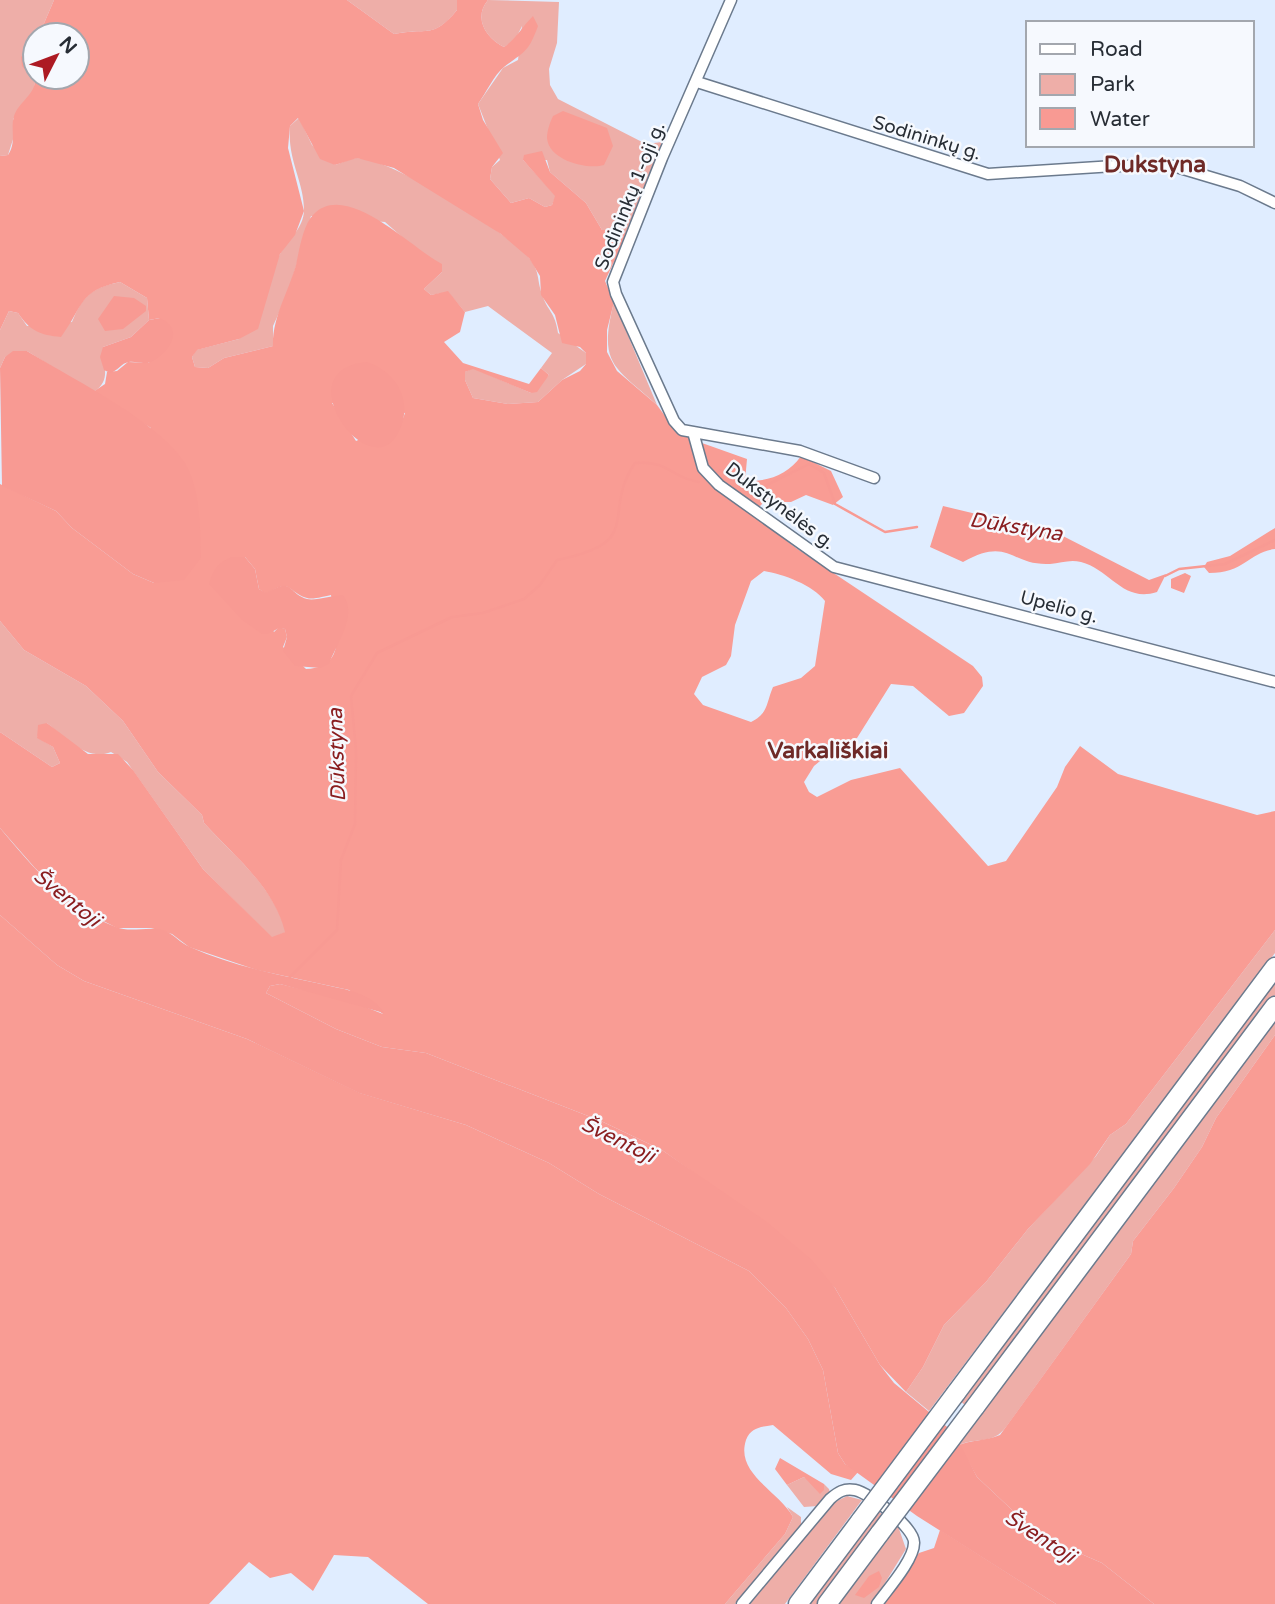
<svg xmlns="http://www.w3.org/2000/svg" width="1275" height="1604" viewBox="0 0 1275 1604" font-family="'Varela Round',sans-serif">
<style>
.green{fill:#eeaea8}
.forest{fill:#f99c94;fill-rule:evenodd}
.water{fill:#f89a93}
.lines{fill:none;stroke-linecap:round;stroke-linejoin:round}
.stream{stroke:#f89a93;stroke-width:2.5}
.street-casing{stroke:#6b7a8d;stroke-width:13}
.highway-casing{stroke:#6b7a8d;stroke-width:21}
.street{stroke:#fff;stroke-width:10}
.highway{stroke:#fff;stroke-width:18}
.highway-bridge-casing{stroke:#6b7a8d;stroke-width:21;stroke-linecap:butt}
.highway-bridge{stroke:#fff;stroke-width:18}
.labels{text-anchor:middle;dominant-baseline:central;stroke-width:5;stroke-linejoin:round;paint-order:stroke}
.street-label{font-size:19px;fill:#272d35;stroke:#f6f9fe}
.water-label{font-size:21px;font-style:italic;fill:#8a1e20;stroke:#f6f9fe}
.quarter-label{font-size:23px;font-weight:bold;fill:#6f2a27;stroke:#f6f9fe}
</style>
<rect width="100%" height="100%" fill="#e0edff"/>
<path class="green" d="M0,0H54L39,35H35L33,44L25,50L29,75L35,82L34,90L13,119L15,133L8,155L0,156Z
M347,0H457V10C432,40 428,27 394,34Z
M488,0L559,2L557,43L549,69L550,85L558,99L646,144L662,142L668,136L627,234L619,230H602L586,203L550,172L547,160H523L556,196L552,205L545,207L529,198L511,203L490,179L492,167L500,160L478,104L503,68L518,60L522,26L515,40L504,47C486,38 473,18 488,0Z
M299,118L312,145L335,165C341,163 349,159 356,158C388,156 510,233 530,259C540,272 537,281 542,294C547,311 555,311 558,333L586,353V364L562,380L538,402L508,404L473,398L465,380V372L473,368L531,393L549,375L541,368L552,353L488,306L465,312L448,292L431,295L424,289L442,272L385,222L311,216L288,293L273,326V346L224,358L208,368L195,367L192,357L196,350L239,339C254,311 266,284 279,256C286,241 304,229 304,210C304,181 287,160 290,126Z
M120,282L147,298L149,320L131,337L103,347C103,366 112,381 93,392L27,351L5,357L0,368V330L9,311L18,313L27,326L72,322C83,295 92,288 120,282Z
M614,302L657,405C614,366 598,365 614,302Z
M0,621L24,650L86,686L123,721L158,772L202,815L204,823C234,856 274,887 286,932L272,938L203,869L127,762L111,752C87,762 65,737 47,723L37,737L53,747L60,763L52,767L0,732Z
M1275,930V953L929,1411L906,1392L923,1367L944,1325L986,1282L1028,1229L1096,1156L1110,1135L1126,1124Z
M1275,976V995L966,1406L959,1400Z
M1275,1020V1035L1216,1118L1202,1147L1174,1188L1133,1241L1131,1254L1006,1427C993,1445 976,1437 959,1445Z
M804,1477L824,1490V1484L829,1489L830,1493L818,1506L804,1507L787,1485Z
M847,1496L862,1500L785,1604H750L833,1503Z
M787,1507L801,1517V1526L735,1604H725L785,1534L793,1517Z
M877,1511L884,1515L819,1604H804Z
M898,1526L906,1549L872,1604H839Z"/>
<path class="forest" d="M54,0H347L394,34C427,27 432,40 457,10V0H488C473,18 486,38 504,47C516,39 522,27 533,16L538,26C528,53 525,51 504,67C494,75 486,93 478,104L483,120L503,153L492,167L490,179L511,203L529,198L545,207L552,205L555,196L523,160L524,155L542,151L550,172L586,203L602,230H619L627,234L605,281L614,302L607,330V352L617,371L657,405L673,427L702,443L747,459L745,481C767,482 788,475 801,456L831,471L843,497L833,505L806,495L791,502H764L758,508V519L796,548L973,666L982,677L983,686L964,713L949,716L913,686L891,684L857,738L837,747L814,766L804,782L809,792L817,797L851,780L900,768L988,866L1006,861L1057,787L1065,767L1080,746L1118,774L1257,815L1275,811V930L1126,1124L1110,1135L1090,1164L1028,1229L986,1282L944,1325L923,1367L906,1392L880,1365L835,1288L718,1190L662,1150L601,1121L426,1053L382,1047L336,1029L266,993L270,986L280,984L353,1002L383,1014L349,990L257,970L189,947L172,934L151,928H117L84,911L62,894L35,868L0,828V732L52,767L60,763L53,747L37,738L38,725L47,723L88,754H118L133,770L203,869L272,937L285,932C274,887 234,856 204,823L202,815L158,772L123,721L86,686L24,650L0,621V484L56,511L72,528L133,574L154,583L151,428L93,392L105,384L107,372L117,371L128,362L149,363L160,318L149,320L147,298L120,282C78,291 84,306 61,337C40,335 30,331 18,313L9,311L0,330V156L8,155C17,142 10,129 14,116C19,102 33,96 35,82L22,66L21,57L35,41V77H77V35H39ZM298,118L320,159L335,165L357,158L394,168L501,234L529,258L540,276L541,295L555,315L562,343L580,347L586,353V364L580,371L562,380L538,402L508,404L473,398L465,380V372L473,369L531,393L537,392L549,375L541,368L529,384L463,363L444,342L460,332L465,312L448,291L431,295L424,289L442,272V264C412,249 346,179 313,215C303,225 299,251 296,265C288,293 272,318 273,346L224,358L208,368L195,367L192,357L197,350L239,339L258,329L280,254L295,235L304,211L288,148L290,126ZM332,403L405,413L402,421L356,441ZM232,557H245L255,569L259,589L266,594C292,577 287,592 307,598C313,600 325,596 331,595C335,625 350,667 306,669L283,647L287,637L285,629L279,627L274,632ZM764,571C783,574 813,585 825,601L815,666L801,678L773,687C766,703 769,713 751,722L703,705L694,694L702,677L726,665L731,656L735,625L751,581Z
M563,111L607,128L613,146L604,165C588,170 549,161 547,138C547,131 550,122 553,116Z
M1275,528V549C1249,552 1245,573 1209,573L1204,567L1207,562L1230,556Z
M0,915L57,965L84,981L247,1039L360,1093L466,1125L549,1163L599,1194L749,1271L786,1308L808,1339L823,1370L838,1453L845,1464L859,1471L851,1480L831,1474L773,1425C761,1427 751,1427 746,1440C735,1474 779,1491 793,1517L785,1534L725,1604H428L368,1557L334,1555L313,1591L291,1573L270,1578L249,1562L209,1604H0Z
M1275,1035V1604H1154L1102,1563L1040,1536L977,1477L959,1445C970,1440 985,1441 1000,1435L1131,1254L1133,1241L1174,1188L1202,1147L1216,1118Z
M780,1458L824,1484V1490L820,1494L804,1477L787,1485L775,1469Z
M940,1530L1056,1604H883L919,1553L934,1548Z
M879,1571L882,1578L879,1587L864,1598L855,1595L869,1576Z"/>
<path class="water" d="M114,296L134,298L146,306V311L123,329L105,331L98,319Z
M160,318C185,329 170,352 151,362C144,365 136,361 129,362C121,363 118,371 110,373L104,370L100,357L103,347L131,337L149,320Z
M13,351H27C69,377 160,422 185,463C201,490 200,528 201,558L184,580L154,583L133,574L72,528L56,511L2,486L0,368L5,357Z
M367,362C398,372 415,404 397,435C368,485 284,369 367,362Z
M943,506L1059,534L1149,580L1166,574L1157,592C1123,603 1111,570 1081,562C1070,559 1061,563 1050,564C1010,566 1010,536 963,562L930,547Z
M232,557H245L255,569L259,589L266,593C294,576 287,593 307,599C316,601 333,595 343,595C358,615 337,643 329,664L321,668L295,666L283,651L287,637L285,629L279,628L268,634H262L242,620L209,584C213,569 218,562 232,557Z
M1185,573L1191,576L1184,593L1171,588V579Z
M0,828C32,866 67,909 116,927C131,933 147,926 163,930C174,934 180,943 190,947C237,968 289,977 339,988C355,991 376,998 384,1013L280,984L270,986L266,993L336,1029L382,1047L426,1053L601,1121L662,1150L767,1222L812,1260L835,1288L880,1365L894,1383L946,1426L956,1436L977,1477L1040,1536L1102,1563L1154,1604H1056L917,1516L845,1464L838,1453L823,1370L808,1339L786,1308L749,1271L599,1194L549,1163L466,1125L359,1093L247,1039L84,981L57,965L0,915Z"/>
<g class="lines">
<path class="stream" d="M717,472L721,470L749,494L809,464L824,473L835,504L885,532L917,527
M1165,576L1179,569L1225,564L1275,540
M290,977L337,930L341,860L355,824L356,750L351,696L377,653L452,617L483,613L524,599L540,585L557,560C647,542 600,515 635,463C669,460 671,478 699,482"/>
<g class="street-casing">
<path id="street" d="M731,0L662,158L613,282L616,294L674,421L682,430L800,451L874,478
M697,82L988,174L1114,166H1173L1240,186L1275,203
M693,432L703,468L719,485L834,567L1275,682
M742,1604L830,1499C838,1492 844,1488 855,1490C870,1493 915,1528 914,1543C914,1560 887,1590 877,1604"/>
</g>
<g class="highway-casing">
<path id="highway" d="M956,1393L1275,967
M975,1407L1275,1006
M798,1604L861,1520
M827,1604L880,1533"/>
</g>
<use href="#street" class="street"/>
<use href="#highway" class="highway"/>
<g class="highway-bridge-casing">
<path id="highway-bridge" d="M861,1520L956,1393
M880,1533L975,1407"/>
</g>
<use href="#highway-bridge" class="highway-bridge"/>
</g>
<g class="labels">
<g class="street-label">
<text transform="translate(927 138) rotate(17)">Sodininkų g.</text>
<text transform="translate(630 196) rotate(-68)">Sodininkų 1-oji g.</text>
<text transform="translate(780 506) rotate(37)">Dukstynėlės g.</text>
<text transform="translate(1059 607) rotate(15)">Upelio g.</text>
</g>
<g class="water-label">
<text transform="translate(1016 527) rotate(9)">Dūkstyna</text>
<text transform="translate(337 755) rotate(-92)">Dūkstyna</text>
<text transform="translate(67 898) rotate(39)">Šventoji</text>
<text transform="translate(618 1140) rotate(26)">Šventoji</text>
<text transform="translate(1040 1537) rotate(33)">Šventoji</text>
</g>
<g class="quarter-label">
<text x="1155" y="165">Dukstyna</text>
<text x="828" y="751">Varkališkiai</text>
</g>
</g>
<rect x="1026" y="21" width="228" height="126" fill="#f6f9fe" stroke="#a3a7ae" stroke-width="2"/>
<rect x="1040" y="44" width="35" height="10" fill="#ffffff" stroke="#a3a7ae" stroke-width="2"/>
<text x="1090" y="56" font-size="21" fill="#272d35">Road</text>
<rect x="1040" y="74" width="35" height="21" fill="#eeaea8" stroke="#a3a7ae" stroke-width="2"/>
<text x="1090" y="91" font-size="21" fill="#272d35">Park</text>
<rect x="1040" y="108" width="35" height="21" fill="#f89a93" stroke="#a3a7ae" stroke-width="2"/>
<text x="1090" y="126" font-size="21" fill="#272d35">Water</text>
<g transform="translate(56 56) rotate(48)"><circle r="33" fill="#f6f9fe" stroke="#a3a7ae" stroke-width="2"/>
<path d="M0-5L12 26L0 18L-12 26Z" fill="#ad1a23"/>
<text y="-10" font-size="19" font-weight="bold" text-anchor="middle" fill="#272d35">N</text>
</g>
</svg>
